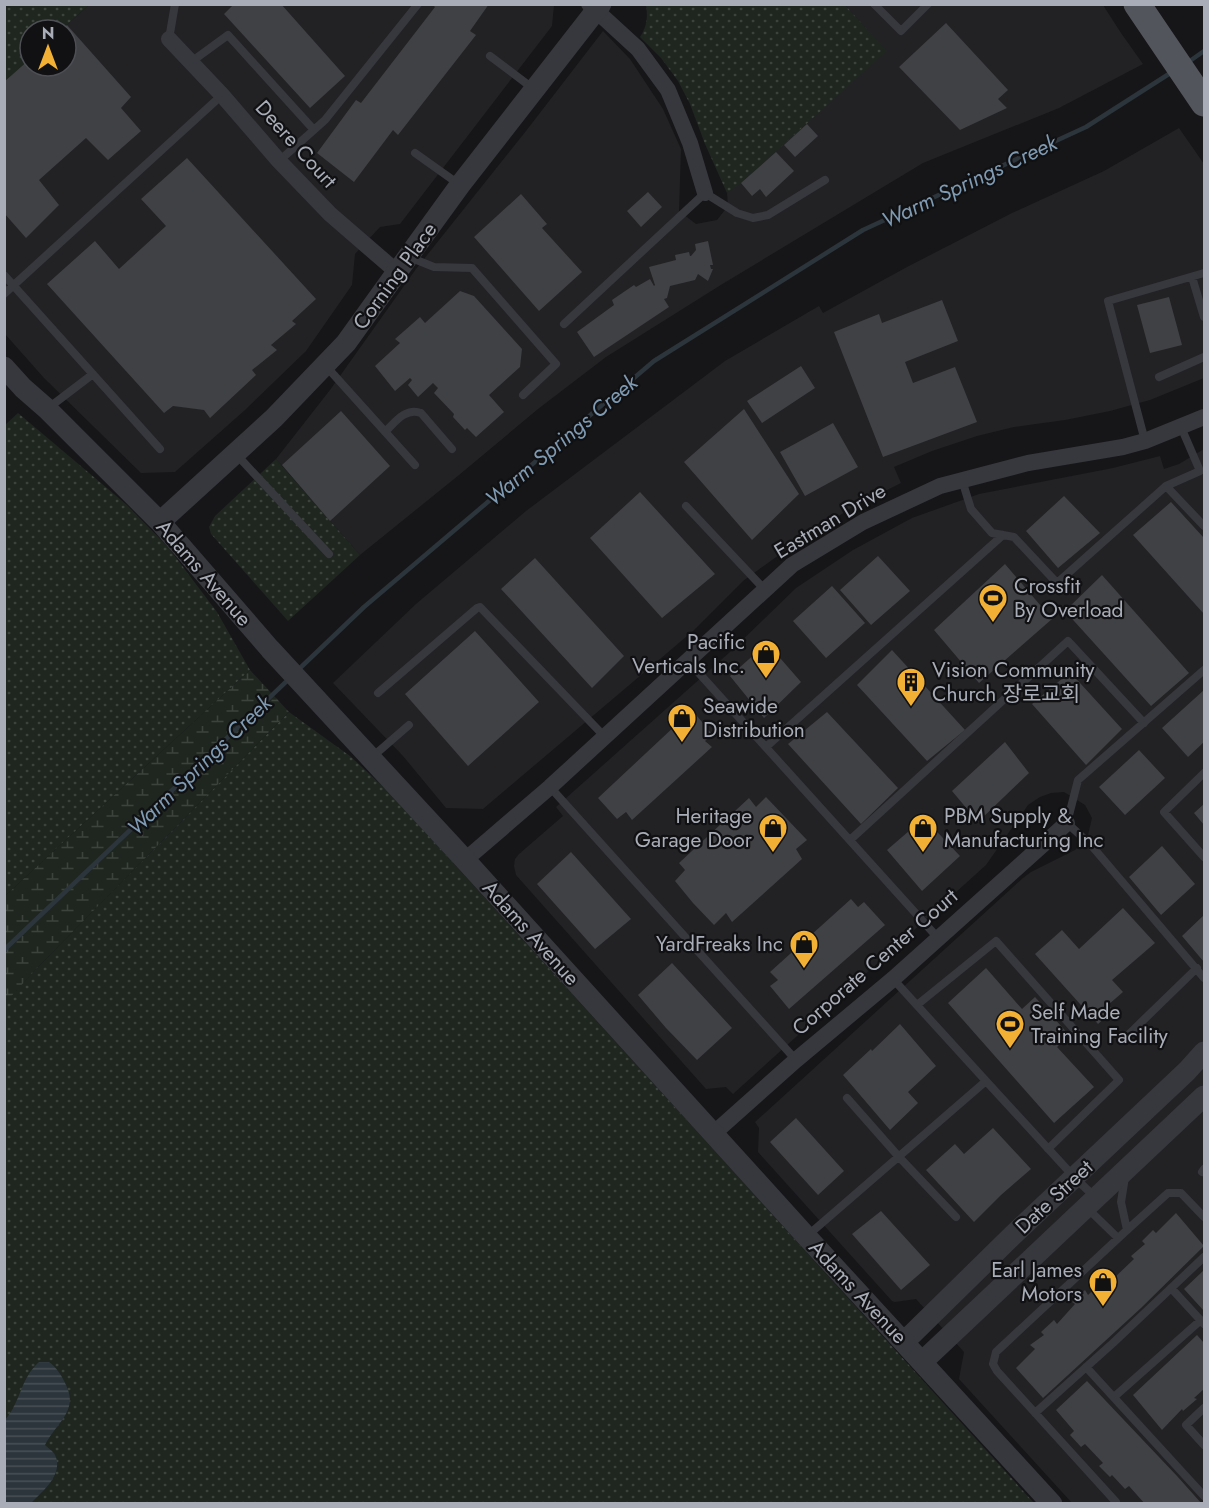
<svg xmlns="http://www.w3.org/2000/svg" width="1209" height="1508" viewBox="0 0 1209 1508" font-family="Jost,'Noto Sans KR',sans-serif">
<style>
.built{fill:#222225}
.grass{fill:url(#grass-dots)}
.wetland{fill:url(#wetland-marsh)}
.water{fill:url(#water-rules)}
.lines{fill:none;stroke-linecap:round;stroke-linejoin:round}
.stream{stroke:#2c353c;stroke-width:4.5}
.building{fill:#404145}
.service{stroke:#37383d;stroke-width:8}
.minor{stroke:#37383d;stroke-width:16}
.tertiary{stroke:#37383d;stroke-width:21}
.primary{stroke:#53555c;stroke-width:27}
.labels{text-anchor:middle;dominant-baseline:central;stroke-width:4.5;stroke-linejoin:round;paint-order:stroke}
.street-label{font-size:21px;fill:#a8adb8;stroke:#111113}
.poi-label{font-size:21px;fill:#a8adb8;stroke:#111113;text-anchor:start}
.water-label{font-size:22px;font-style:italic;fill:#7f9bb3;stroke:#111113}
</style>
<defs>
<pattern id="grass-dots" width="8" height="8" patternUnits="userSpaceOnUse" patternTransform="scale(1.5)"><rect width="8" height="8" fill="#1e261f"/><path d="M2 2h.1M6 6h.1" fill="none" stroke="#3c433d" stroke-width="1.8" stroke-linecap="round"/></pattern>
<pattern id="wetland-marsh" width="20" height="14" patternUnits="userSpaceOnUse" patternTransform="scale(1.5)"><rect width="20" height="14" fill="#1e261f"/><path d="M1 5h8M5 5V1M11 12h8M15 12V8" fill="none" stroke="#3c433d"/></pattern>
<pattern id="water-rules" width="6" height="5" patternUnits="userSpaceOnUse" patternTransform="scale(1.5)"><rect width="6" height="5" fill="#2c353c"/><path d="M0 2.5h6" fill="none" stroke="#485056"/></pattern>
</defs>
<rect width="100%" height="100%" fill="#161618"/>
<path class="built" d="M89,5H554L552,26L400,224L380,227L355,254L352,285L306,351L245,410L175,472L141,473L44,378L5,334L4,82L30,59V66H66V30H61Z
M845,5H1103L1121,33L1143,64L1059,108L923,163L724,283L606,357L538,409L459,475L360,555L276,459L330,390L416,269L526,131L603,31L630,59L663,109L681,149L679,211L696,224L717,220L728,206L727,193L886,51Z
M1179,128L1204,164V378L1150,400L1110,411L1065,420L1014,427L977,436L932,451L894,467L901,483L851,508L783,552L743,581L693,631L483,809L446,808L403,756L333,683L416,604L526,511L725,361L819,306L823,313L907,267L1012,213L1104,171Z
M1204,449V1503H1072L959,1379L964,1352L916,1299L895,1302L892,1301L758,1152L759,1128L755,1122L1023,878L1031,872L1075,850L1087,839L1092,818L1085,805L1064,792L1051,793L1040,797L1028,805L986,865L733,1094L726,1087L706,1089L516,875L514,866L515,859L519,854L563,816L556,807L730,652L796,588L853,550L912,518L979,494L1113,468L1160,456L1164,469L1179,464Z"/>
<path class="grass" d="M5,5H89L61,30H30V59L5,82Z
M646,5H845L887,51L741,183L727,193L705,144L690,104L678,81L661,58L640,37C647,27 648,16 646,5Z
M18,413L127,505L168,547L217,612L250,670L5,896L4,426Z
M276,459L360,555L288,621L211,534L209,527L215,516Z
M289,712L350,756L389,792L1034,1503H5L4,1003L39,966Z"/>
<path class="wetland" d="M250,670L289,712L39,966L5,1003V896Z"/>
<path class="water" d="M39,1362H49C57,1368 62,1376 66,1385C79,1411 56,1423 45,1445C48,1448 53,1451 55,1455C64,1474 43,1491 31,1503H5V1420C21,1402 20,1379 39,1362Z"/>
<g class="lines">
<path class="stream" d="M1187,63L1204,51
M298,670L364,607L654,361L863,230L1086,127L1172,72
M4,950L290,678"/>
</g>
<path class="building" d="M234,4H281L345,76L310,108L224,14Z
M432,4H489L470,31L476,35L398,135L393,130L354,182L317,153L356,100L361,103L435,7Z
M946,23L1008,90L998,99L1007,108L960,130L899,67Z
M67,25L131,97L121,108L141,131L108,160L86,138L39,180L59,205L26,238L4,213V82L30,59V66H66V30H61Z
M807,124L818,136L795,157L784,145Z
M776,152L794,171L766,197L760,189L752,196L741,183Z
M187,158L316,299L292,321L296,324L271,345L277,350L252,370L256,375L210,418L204,410L173,406L164,413L47,284L95,241L119,269L166,226L141,199Z
M648,192L662,207L641,227L627,211Z
M521,194L547,224L542,228L582,272L539,311L474,237Z
M708,241L713,265H710L711,269H713L708,281L698,274L695,280L670,286L667,298L664,299L669,307L594,357L577,332L614,305L612,300L634,285L636,287L650,279L654,286L655,285L649,267L676,260L675,255L689,252L690,256H691L696,250L695,244Z
M460,291L474,296L522,349L520,367L489,395L504,412L476,437L467,428L465,430L453,417L454,414L434,393L438,388L433,383L418,397L408,385L412,380L410,378L395,391L375,366L400,343L395,339L420,317L425,323Z
M1169,297L1182,345L1150,353L1137,305Z
M942,300L958,341L905,362L913,383L955,367L977,422L883,457L834,332L879,314L882,323Z
M801,366L815,388L762,423L747,401Z
M744,409L799,494L752,540L684,462Z
M341,411L390,466L330,521L282,465Z
M833,423L858,467L805,496L780,452Z
M640,492L715,574L662,618L590,538Z
M1064,496L1100,533L1058,568L1026,531Z
M1171,502L1204,538V614L1133,535Z
M878,556L910,591L871,625L840,590Z
M535,558L624,656L592,688L501,589Z
M1005,564L1052,619L979,683L934,630Z
M1102,575L1189,673L1151,706L1065,611Z
M832,586L865,623L826,658L793,621Z
M475,631L539,702L468,766L405,694Z
M767,643L801,682L764,718L730,676Z
M892,650L965,730L927,761L857,685Z
M1070,672L1122,729L1086,765L1032,704Z
M1204,690V742L1188,757L1162,728Z
M692,710L712,734L705,741L712,747L632,820L626,812L617,819L598,798Z
M827,712L898,788L861,824L788,744Z
M1005,742L1029,773L978,822L952,791Z
M1139,750L1165,778L1125,815L1099,787Z
M766,797L807,840L796,849L802,859L732,922L726,913L714,925L693,903L675,881L685,870L679,863L749,798L756,807Z
M1204,804V825L1194,813Z
M924,818L960,856L922,891L887,850Z
M1162,846L1195,884L1161,915L1129,877Z
M571,852L631,919L595,949L537,884Z
M851,899L858,907L864,902L885,925L789,1009L770,986L778,980L770,972Z
M1123,908L1155,943L1112,980L1123,992L1108,1005L1114,1010L1098,1024L1035,954L1062,930L1079,949Z
M1204,915V962L1182,936Z
M672,963L732,1028L697,1060L666,1028L638,995Z
M986,968L1022,1009L1035,997L1070,1036L1057,1047L1094,1087L1054,1123L948,1003Z
M900,1024L936,1066L908,1092L918,1103L890,1130L843,1075L871,1049L872,1051Z
M796,1118L844,1171L818,1195L770,1142Z
M993,1128L1031,1169L1001,1195L974,1222L926,1170L955,1144L964,1154Z
M881,1211L930,1265L901,1290L852,1234Z
M1176,1213L1204,1246L1141,1308L1043,1398L1016,1368L1035,1349L1030,1345L1044,1335L1041,1332L1054,1320L1057,1324L1075,1304L1072,1302L1085,1290L1088,1295L1109,1275L1113,1279L1134,1259L1131,1256L1145,1244L1142,1241L1153,1230L1156,1233Z
M1204,1270V1311L1184,1289Z
M1197,1335L1204,1343V1389L1194,1398L1197,1399L1183,1411L1182,1409L1162,1430L1133,1395Z
M1087,1381L1177,1476L1202,1504H1145L1129,1486L1125,1489L1112,1475L1110,1477L1099,1466L1103,1463L1085,1444L1081,1447L1070,1435L1074,1431L1056,1410Z"/>
<g class="lines">
<path class="service" d="M874,4L901,31L928,4
M169,39L175,4
M490,56L535,90
M191,62L228,35L314,130
M415,153L460,185
M279,161L325,120L418,4
M409,257L434,267L472,268L556,364L523,395
M4,275L160,449
M1192,277L1204,317
M4,294L222,95
M564,324L705,193L737,213L753,218L768,215L825,180
M325,365L415,465
M1159,377L1204,357
M47,409L93,374
M1181,427L1200,471L1166,486L1204,526
M385,432C395,422 406,407 421,413L452,449
M1145,441L1108,301L1204,273
M236,454L329,554
M962,480L971,509L992,533L1014,537L1057,583L1166,486
M686,506L765,590
M688,661L938,938
M1204,670L1078,780L1067,823L1091,845L1204,978
M378,693L477,608L480,607L605,737
M766,747L1003,535
M371,758L409,725
M1204,773L1164,812L1204,857
M550,787L796,1060
M850,840L1068,641L1144,723
M893,979L986,1081
M917,1005L996,941L1119,1080L1048,1149
M1127,1036L1197,968
M847,1098L899,1157L956,1217
M1202,1172L1204,1169
M1125,1177L1121,1202L1127,1230
M1087,1208L1118,1238
M807,1236L986,1081L1075,1178L1096,1198
M1171,1288L1204,1324
M1086,1367L1204,1496
M1114,1397L1201,1320
M1204,1408L1186,1425L1204,1445
M1035,1413L1113,1343L1204,1257
M1116,1502L997,1371L993,1364L996,1352L1127,1230L1168,1193H1181L1204,1217"/>
<path class="minor" d="M589,4L638,49L668,90L690,143L705,193
M169,39L222,95L279,161L330,214L397,272
M465,860L550,787L792,565L863,522L940,486L1028,463L1123,447L1145,441L1204,417
M713,1134L796,1060L893,979L1067,823"/>
<path class="tertiary" d="M4,367L23,388L47,409L160,522L270,649L465,860L806,1236L1052,1504
M160,522L274,418L346,343L397,272L460,185L601,4
M904,1342L1013,1235L1187,1071L1204,1052
M922,1362L1204,1096"/>
<path class="primary" d="M1137,4L1204,103"/>
</g>
<defs>
<g id="stadium-pin" transform="scale(1.5)"><path d="M0 17L-7.5 6A9.5 9.5 0 1 1 7.5 6Z" fill="#f2b134" stroke="#111113"/><path d="M0-5a6.5 5 0 1 0 0 10a6.5 5 0 1 0 0-10ZM-3.5-1.8h7v3.6h-7Z" fill="#111"/></g>
<g id="shop-pin" transform="scale(1.5)"><path d="M0 17L-7.5 6A9.5 9.5 0 1 1 7.5 6Z" fill="#f2b134" stroke="#111113"/><path d="M-5-2.5h2.3a2.7 3.5 0 0 1 5.4 0H5L5.5 6h-11ZM-1.5-2.5h3a1.5 2.3 0 0 0-3 0Z" fill="#111"/></g>
<g id="building-pin" transform="scale(1.5)"><path d="M0 17L-7.5 6A9.5 9.5 0 1 1 7.5 6Z" fill="#f2b134" stroke="#111113"/><path d="M-4-6H4V6H1V3H-1V6H-4ZM-2.5-4.3h1.7v1.8h-1.7ZM.8-4.3h1.7v1.8H.8ZM-2.5-1h1.7V.8h-1.7ZM.8-1h1.7V.8H.8Z" fill="#111"/></g>
</defs>
<g fill-rule="evenodd">
<use href="#stadium-pin" x="993" y="598"/>
<use href="#shop-pin" x="766" y="654"/>
<use href="#building-pin" x="911" y="682"/>
<use href="#shop-pin" x="682" y="718"/>
<use href="#shop-pin" x="773" y="828"/>
<use href="#shop-pin" x="923" y="828"/>
<use href="#shop-pin" x="804" y="944"/>
<use href="#stadium-pin" x="1010" y="1024"/>
<use href="#shop-pin" x="1103" y="1282"/>
</g>
<g class="labels">
<g class="street-label">
<text transform="translate(296 144) rotate(48)">Deere Court</text>
<text transform="translate(395 276) rotate(-54)">Corning Place</text>
<text transform="translate(830 521) rotate(-31)">Eastman Drive</text>
<text transform="translate(204 573) rotate(49)">Adams Avenue</text>
<text transform="translate(531 933) rotate(48)">Adams Avenue</text>
<text transform="translate(875 962) rotate(-41)">Corporate Center Court</text>
<text transform="translate(1054 1197) rotate(-43)">Date Street</text>
<text transform="translate(858 1292) rotate(47)">Adams Avenue</text>
</g>
<g class="poi-label">
<text x="1014" y="586">Crossfit<tspan x="1014" dy="24">By Overload</tspan></text>
<text x="745" y="642" text-anchor="end">Pacific<tspan x="745" dy="24">Verticals Inc.</tspan></text>
<text x="932" y="670">Vision Community<tspan x="932" dy="24">Church 장로교회</tspan></text>
<text x="703" y="706">Seawide<tspan x="703" dy="24">Distribution</tspan></text>
<text x="752" y="816" text-anchor="end">Heritage<tspan x="752" dy="24">Garage Door</tspan></text>
<text x="944" y="816">PBM Supply &amp;<tspan x="944" dy="24">Manufacturing Inc</tspan></text>
<text x="783" y="944" text-anchor="end">YardFreaks Inc</text>
<text x="1031" y="1012">Self Made<tspan x="1031" dy="24">Training Facility</tspan></text>
<text x="1082" y="1270" text-anchor="end">Earl James<tspan x="1082" dy="24">Motors</tspan></text>
</g>
<g class="water-label">
<text transform="translate(969 181) rotate(-25)">Warm Springs Creek</text>
<text transform="translate(561 440) rotate(-40)">Warm Springs Creek</text>
<text transform="translate(199 765) rotate(-44)">Warm Springs Creek</text>
</g>
</g>
<rect width="1209" height="1508" fill="none" stroke="#a8adb8" stroke-width="12"/>
<g transform="translate(48 48)"><circle r="28" fill="#111113" stroke="#4d4f55" stroke-width="1.5"/>
<path d="M0-4.5L10 22L0 15L-10 22Z" fill="#f2b134"/>
<text y="-9" font-size="16" font-weight="bold" text-anchor="middle" fill="#a8adb8">N</text>
</g>
</svg>
